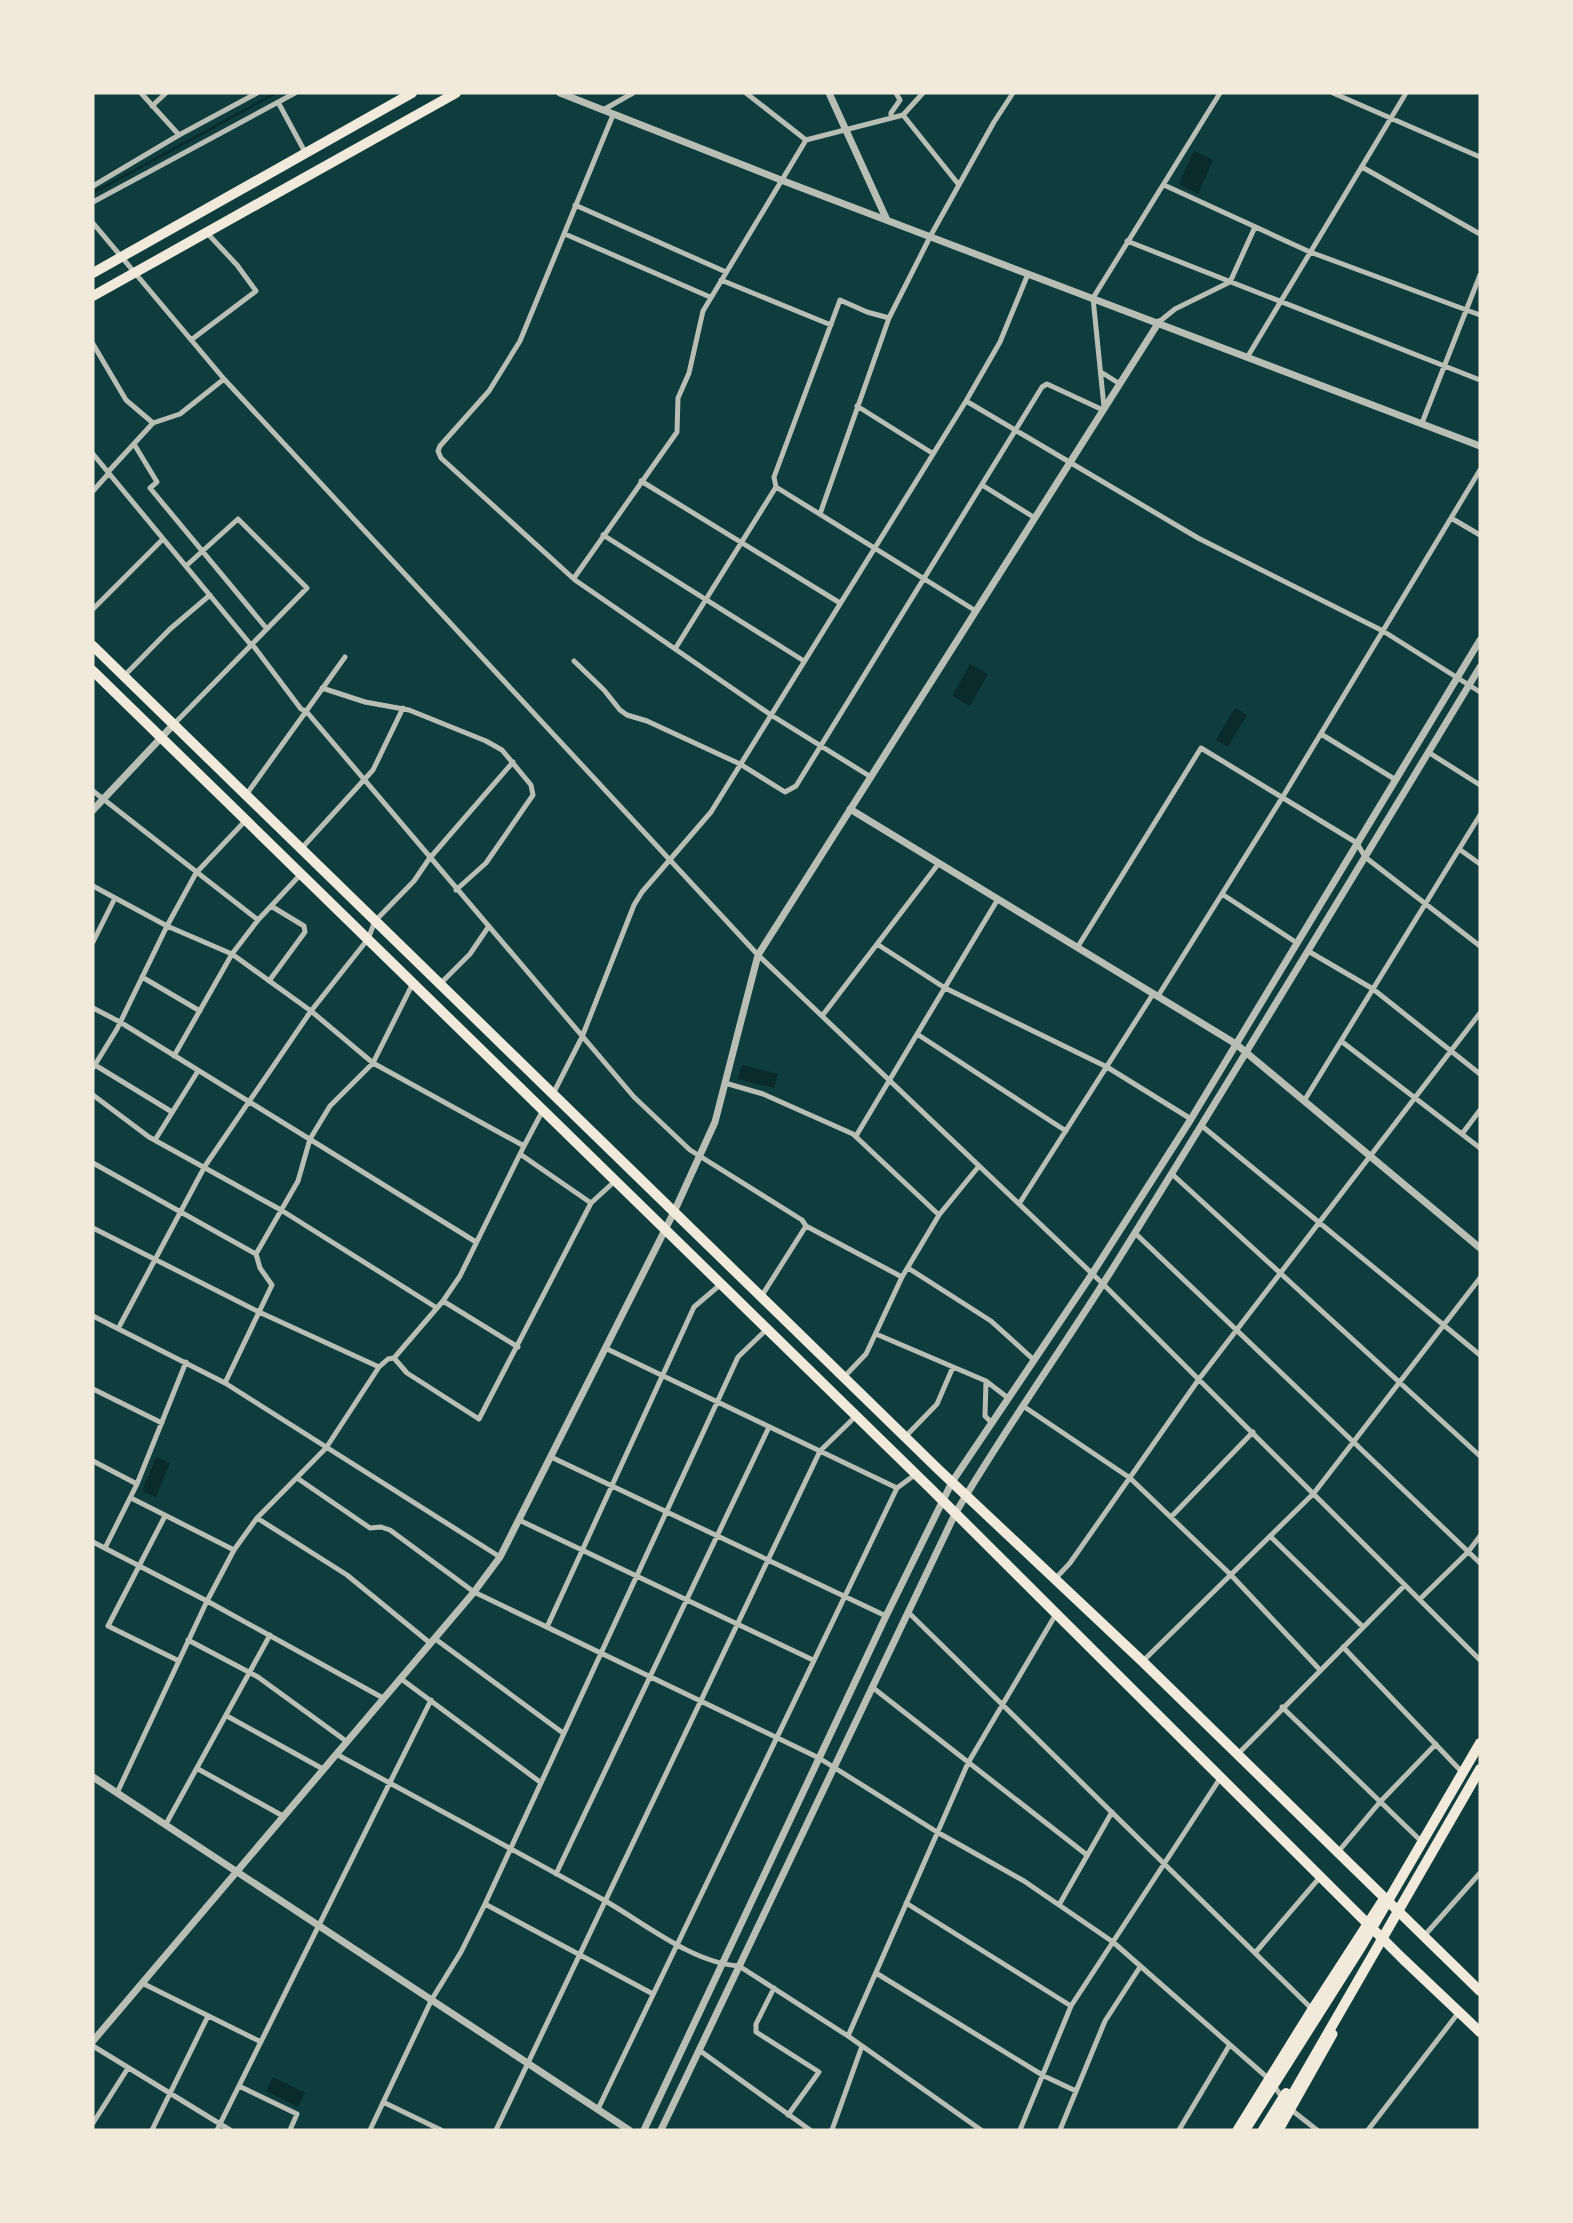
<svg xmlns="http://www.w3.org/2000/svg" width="1573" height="2223" viewBox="0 0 1573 2223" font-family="Arial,sans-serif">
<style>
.water{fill:#0a2a2b}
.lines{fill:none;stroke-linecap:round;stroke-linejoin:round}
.stream{stroke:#0a2a2b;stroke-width:2.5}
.minor{stroke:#b8beb3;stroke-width:5}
.tertiary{stroke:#b8beb3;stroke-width:7}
.primary{stroke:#f1e9da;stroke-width:9}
.trunk{stroke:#f1e9da;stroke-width:10}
.motorway{stroke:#f1e9da;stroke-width:10}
</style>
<rect width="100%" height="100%" fill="#0f3d3e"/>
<path class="water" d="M1194,151L1213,160L1198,194L1179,184Z
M970,664L988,674L970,706L952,696Z
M1235,708L1247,715L1228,747L1216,740Z
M742,1065L778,1074L774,1088L738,1079Z
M156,1457L170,1463L156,1497L142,1491Z
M273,2077L305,2093L298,2107L266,2091Z"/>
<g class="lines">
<path class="stream" d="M93,192L108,185L276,93"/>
<path class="minor" d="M141,93L179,135
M746,93L806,140
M1333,93L1480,157
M278,102L305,152
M152,106L166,93
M603,110L633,93
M613,115L520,341L489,391L440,446L438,451L441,458L575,580L771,715L871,777
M903,115L959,185
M891,118V113L900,100L896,93
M1362,167L1480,234
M1164,185L1310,252L1480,315
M93,186L179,135L257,93
M93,202L295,93
M575,205L726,272
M93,223L224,379L758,955L1103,1284L1480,1660
M565,234L710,297
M1127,241L1480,380
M721,280L831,325
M889,318L867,312L840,300L774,477L776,487L976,611
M1159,322L1175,309L1230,282L1255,227
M191,340L256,291L237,265L207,233
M93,344L126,400L153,423
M1248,356L1406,93
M1101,372L1120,384
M966,401L1198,538L1383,631L1480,692
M857,406L932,453
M1104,407L1093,298L1220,93
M1422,423L1480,275
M134,444L157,482L150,488L267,629
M93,454L251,645
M108,472L153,423L180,414L224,379
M641,481L840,603
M982,485L1035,518
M93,491L109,473
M820,514L889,318L931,235L994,122L1013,93
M1451,518L1480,535
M603,535L804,661
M574,578L677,432L678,398L689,373L703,311L806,140L903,115L923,93
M93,609L163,539
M252,644L301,709L306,711L634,1097L690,1150L802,1220L806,1226L902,1277
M675,649L776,487
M574,661L604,690L620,710L627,715L647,721L740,764L785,792L796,786L1042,387L1047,384L1103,410
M124,676L170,629L210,595
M322,688L365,702L409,710L486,741L502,750L531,785L533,795L486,863L456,890
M173,725L307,588L238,519L186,566
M1321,734L1396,780
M1428,752L1480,785
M93,791L258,920
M246,795L345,657
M301,849L373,770L403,708
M1459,849L1480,864
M93,886L167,926L232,954L311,1011L373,1063L524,1146
M1222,894L1297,943
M93,942L114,900
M877,944L945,988L1107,1067L1191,1119
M1077,948L1201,748L1357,843L1365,857L1480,946
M1308,951L1373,989L1480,1074
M142,977L200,1011
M269,981L305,932L304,926L271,906
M440,984L470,954L489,926
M1158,996L1282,798L1480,470
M93,1008L120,1022L476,1242
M822,1016L939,863
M917,1034L1066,1131
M1341,1041L1480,1148
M174,1056L232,954L258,920L301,874
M95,1065L172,1112
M93,1068L117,1029L167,926L196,873L246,820
M725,1083L763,1094L853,1134L939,1215
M553,1094L582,1037L634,905L642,892L711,812L966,401L1000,342L1028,274
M93,1095L149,1137L281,1210L437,1308
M1304,1101L1480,815
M1202,1126L1480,1355
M1462,1134L1480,1110
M856,1136L998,899
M155,1140L198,1071
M93,1163L256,1254
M1172,1174L1480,1456
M591,1203L615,1181
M1019,1204L1153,994
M93,1228L259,1312L379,1367
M1135,1233L1480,1563
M908,1268L991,1321L1034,1360
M761,1297L806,1226
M443,1301L518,1347
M93,1316L225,1383L500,1557
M119,1327L205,1166L311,1011L368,939L375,921L414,881L429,859L513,762
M876,1334L986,1381L1008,1398
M605,1348L897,1488
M394,1358L407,1373L479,1419L591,1203L520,1154
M844,1377L866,1354L902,1277L939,1215L979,1166
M986,1381L985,1416L992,1423
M225,1383L272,1285L260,1268L256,1254L298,1181L310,1139L330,1106L373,1063L413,983
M93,1389L162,1423
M1023,1406L1130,1478L1231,1575L1320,1670
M905,1437L937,1404L953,1367
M551,1457L886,1616
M93,1461L137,1484
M297,1478L370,1528L381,1527L390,1530L474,1592L819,1758L937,1832L1024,1881L1113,1942L1269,2079L1282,2097
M131,1498L234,1550
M165,1516L108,1626L179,1661
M1171,1517L1253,1432
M257,1518L347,1575L430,1643
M519,1520L813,1660
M1270,1536L1363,1627
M93,1542L207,1601L383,1698
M105,1548L137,1484L186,1362
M1055,1579L1070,1563L1199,1379L1480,1013
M1420,1599L1468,1552L1480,1536
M908,1612L1312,2009
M547,1627L694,1307L721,1284
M434,1638L563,1733
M188,1640L258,1677L346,1741
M1343,1647L1460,1770
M1143,1661L1314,1493L1480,1278
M400,1678L540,1782
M872,1687L1087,1855
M1282,1707L1420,1840
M227,1716L323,1769
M336,1754C425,1802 514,1850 602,1899C643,1922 692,1963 739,1966L848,2036L981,2130
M1238,1754L1405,1585
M198,1769L283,1816
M117,1793L207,1601L234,1550L257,1518L326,1448L379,1367L388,1359L394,1358L443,1301L460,1276L524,1146L543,1110
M166,1824L270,1635
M1338,1852L1380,1802L1436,1744
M556,1874L769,1427
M906,1903L1071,2006
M485,1904L653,1994
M1059,1905L1112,1812
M1424,1936L1480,1873
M1255,1953L1321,1876
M876,1973L1044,2076L1076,2091
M142,1983L261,2042
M774,1988L756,2024V2032L819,2072L788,2115
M848,2036L968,1763L1056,1614
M93,2046L230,2130
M699,2050L810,2130
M239,2086L297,2114L290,2130
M383,2102L441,2130
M1289,2108L1317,2130
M598,2109L897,1488L916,1474
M93,2123L128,2068
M152,2130L208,2016
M217,2130L431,1700
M370,2130L432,1999L461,1952L485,1904L738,1357L767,1329
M496,2130L820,1451L856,1416
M832,2130L862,2046
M1020,2130L1071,2006L1221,1777
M1060,2130L1105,2021L1140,1967
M1179,2130L1229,2046
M1368,2130L1459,2012"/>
<path class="tertiary" d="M560,93L781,180L1480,446
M829,93L886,218
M850,809L1236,1044L1480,1248
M93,810L173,725
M93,1777L629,2130
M93,2041L474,1592L500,1557L674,1212L715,1122L758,955L1159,322
M644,2130L886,1616L952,1482L1092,1274L1191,1119L1480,640
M661,2130L955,1514C1006,1427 1065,1345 1118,1260C1241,1063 1360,865 1480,667"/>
<path class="primary" d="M1237,2130L1312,2009L1382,1901
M1279,2130L1333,2034"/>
<path class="trunk" d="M93,273L412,93
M93,296L456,93
M93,646L939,1470L1142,1661L1480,1991
M93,671L929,1487L1403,1959L1480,2032"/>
<path class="motorway" d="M1245,2130L1361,1947L1480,1743
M1263,2130L1286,2093
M1272,2130L1480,1769"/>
</g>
<rect width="1573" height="2223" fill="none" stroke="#f1e9da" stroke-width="189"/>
</svg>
